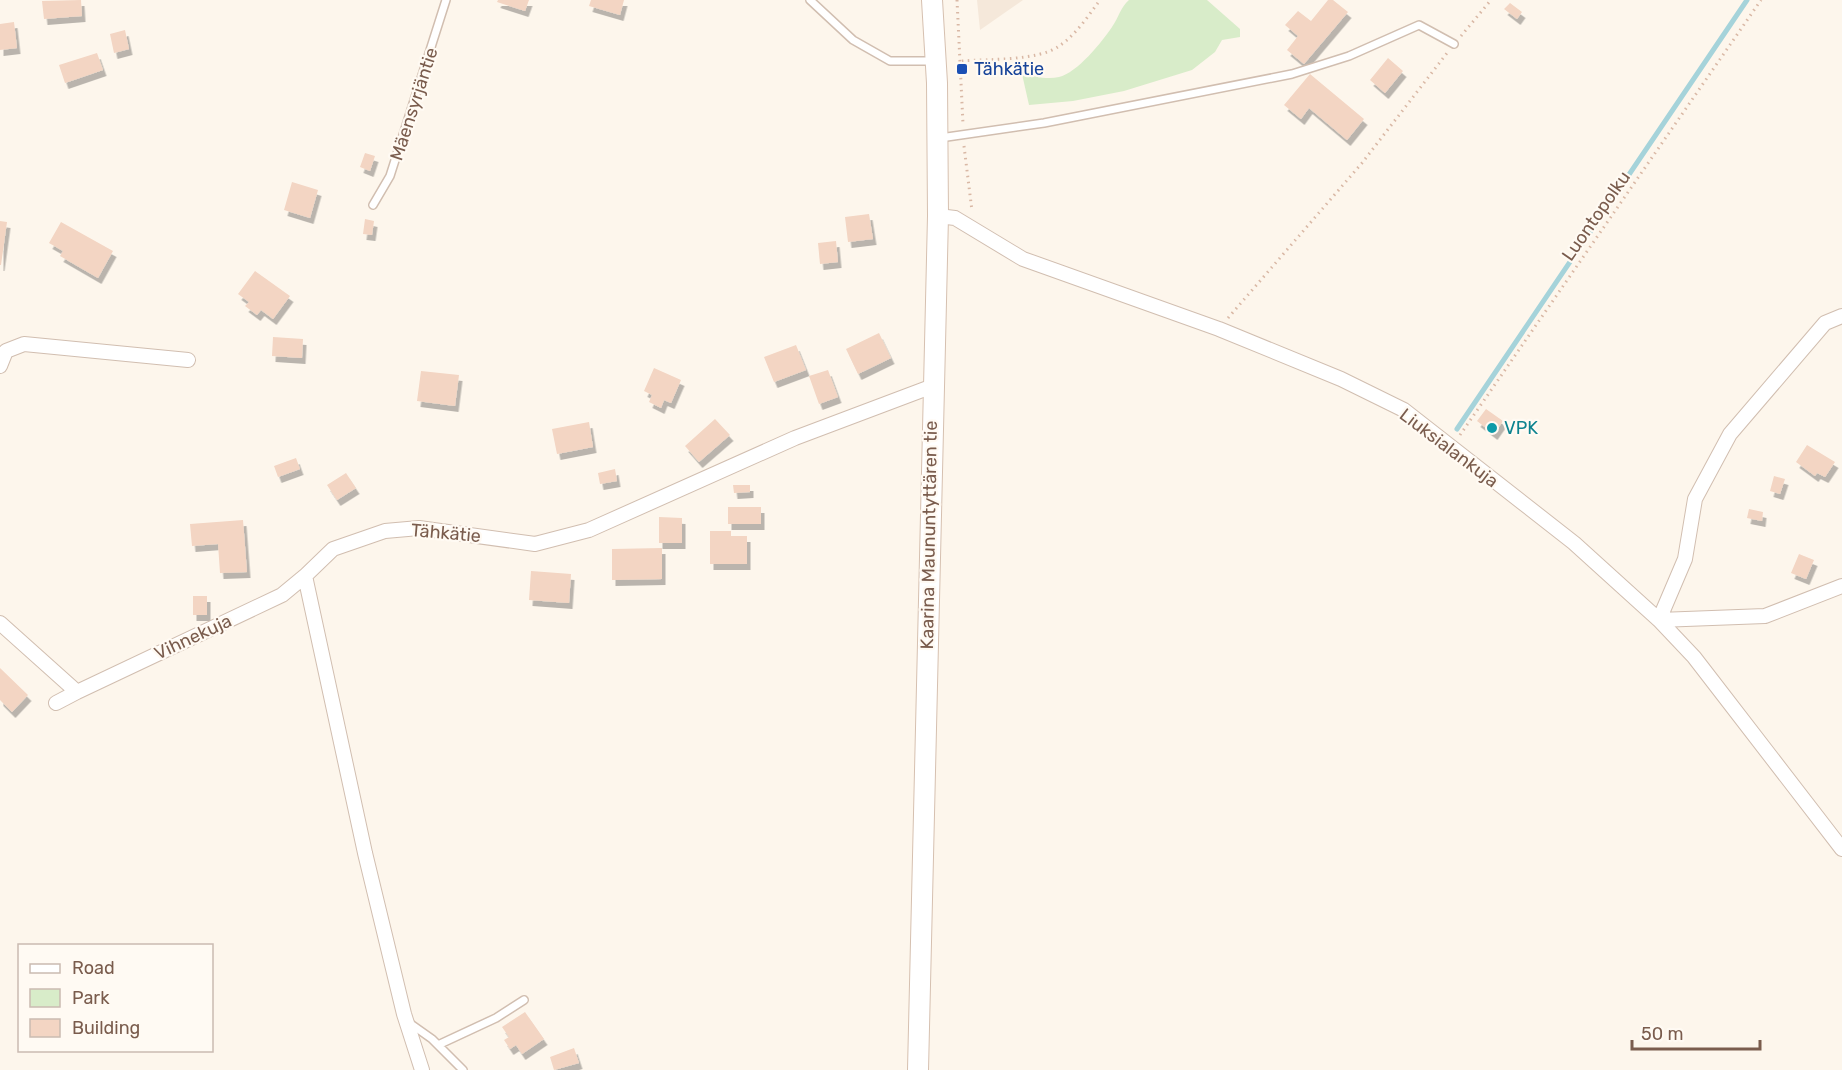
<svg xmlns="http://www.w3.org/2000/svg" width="1842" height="1070" viewBox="0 0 1842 1070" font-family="Rubik,sans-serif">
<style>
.residential{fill:#f5e8da}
.green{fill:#d8ecc9}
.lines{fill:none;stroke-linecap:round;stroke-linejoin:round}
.stream{stroke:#a5d3da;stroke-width:5}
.building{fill:#f3d5c3;filter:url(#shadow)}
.lane-casing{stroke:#d1beb0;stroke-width:10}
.street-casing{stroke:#d1beb0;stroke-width:16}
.secondary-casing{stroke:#d6c0b0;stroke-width:22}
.path{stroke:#d9b8a5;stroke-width:3;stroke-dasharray:1.5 4.5;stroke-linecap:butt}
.lane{stroke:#fff;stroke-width:7}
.street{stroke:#fff;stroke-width:14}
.secondary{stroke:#fff;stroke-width:20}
.transit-dot{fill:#1a4fb4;stroke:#fffaf3;stroke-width:2}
.culture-dot{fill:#0f9aa8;stroke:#fffaf3;stroke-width:2}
.labels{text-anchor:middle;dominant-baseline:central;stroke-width:4.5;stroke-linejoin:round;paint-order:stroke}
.transit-label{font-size:18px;fill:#164399;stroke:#fffaf3;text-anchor:start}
.street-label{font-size:18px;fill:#7a5c4d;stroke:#fffaf3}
.culture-label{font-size:18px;fill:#0d838f;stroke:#fffaf3;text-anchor:start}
</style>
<defs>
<filter id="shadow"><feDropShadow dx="3.5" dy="6" stdDeviation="0" flood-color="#0004"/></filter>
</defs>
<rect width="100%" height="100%" fill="#fdf6ec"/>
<path class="residential" d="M977,0H1023L980,30Z"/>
<path class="green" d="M1129,0H1207L1240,29V37L1222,40L1215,52L1192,70L1124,91L1073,101L1029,105L1022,74C1033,76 1047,80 1059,77C1077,73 1102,42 1112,27C1119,17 1120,8 1129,0Z"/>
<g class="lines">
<path class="stream" d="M1457,429L1747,0"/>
</g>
<path class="building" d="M81,0L82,16L44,19L42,1Z
M498,0H529L525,11L497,2Z
M591,0H624L620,15L589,6Z
M1328,0H1333L1348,12L1304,64L1287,50L1298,36L1285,25L1298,11L1311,21Z
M1510,3L1522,12L1517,19L1504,9Z
M14,22L17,48L0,50V24Z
M125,30L129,49L114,53L110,34Z
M97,53L103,70L65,83L59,65Z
M1388,58L1403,71L1385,93L1370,80Z
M1310,74L1364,119L1347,140L1309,108L1301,119L1284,105Z
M365,153L375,156L370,171L360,167Z
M292,182L318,190L310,218L284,210Z
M869,214L873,239L848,242L845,217Z
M365,219L374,221L372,235L363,234Z
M0,221L7,222L1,265H0Z
M61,222L113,251L98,278L60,256L63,251L49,243Z
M836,241L838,262L820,264L818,243Z
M255,271L290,296L273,319L261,310L257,315L245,306L249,302L238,294Z
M879,333L891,358L858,374L846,349Z
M273,337L303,339L302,358L272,356Z
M796,345L806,370L774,382L764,357Z
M654,368L681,380L671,403L664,400L661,408L649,402L652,395L644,391Z
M828,370L838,397L819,404L809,376Z
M421,371L459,375L455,406L417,401Z
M1486,409L1503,421L1494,434L1477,421Z
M715,419L730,435L699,462L685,446Z
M589,422L593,447L557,454L552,429Z
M1807,445L1835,462L1825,477L1817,473L1815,476L1796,462Z
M296,458L300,469L278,477L274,466Z
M615,469L617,481L600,484L598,473Z
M346,473L356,488L337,500L327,485Z
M1774,476L1785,479L1780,494L1770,491Z
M733,485H750V492L734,493Z
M728,507H761V524H728Z
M1749,509L1763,512L1762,521L1747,518Z
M659,517L682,518V543H659Z
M243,520L247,572L220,573L218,544L192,546L190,524Z
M710,531H731V536H747V564H710Z
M662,548V579L612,580V549Z
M1799,554L1814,560L1806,579L1791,573Z
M531,571L571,574L569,603L529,600Z
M193,596H207V615H193Z
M0,668L28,695L12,712L0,700Z
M525,1012L544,1039L522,1054L516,1045L510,1049L504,1040L509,1037L502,1027Z
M574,1048L579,1063L554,1070L550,1057Z"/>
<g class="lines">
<g class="lane-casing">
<path id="lane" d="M810,0L853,40L890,61H934
M940,138L1044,123L1292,74L1349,56L1419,25L1454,44
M373,205L390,176L446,0
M408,1022L432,1039L463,1070
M438,1045L496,1018L524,1000"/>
</g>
<g class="street-casing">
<path id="street" d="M938,216L955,218L1023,259L1219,329L1341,379L1404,410L1574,543L1659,620L1694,657L1842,849
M1842,316L1825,323L1730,434L1695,499L1685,559L1659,620L1765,616L1842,586
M0,366L6,351L24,344L188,360
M0,623L77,692L282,595L305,576
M56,703L77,692
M422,1070L404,1014L365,853L305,576L333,549L385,531L419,528L535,544L589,530L795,438L933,386"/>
</g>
<g class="secondary-casing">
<path id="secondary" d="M918,1070L938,216L937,83L932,0"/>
</g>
<path class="path" d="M957,0L963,124
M1461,36L1491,0
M962,61C987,59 1039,61 1059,46C1076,35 1088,16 1100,0
M964,146L972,211
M1228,318L1362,163L1447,53
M1460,435L1761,0"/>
<use href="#lane" class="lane"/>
<use href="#street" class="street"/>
<use href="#secondary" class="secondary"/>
</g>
<rect class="transit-dot" x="956" y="63" width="12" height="12" rx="3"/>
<circle class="culture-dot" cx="1492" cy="428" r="6"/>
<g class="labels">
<g class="transit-label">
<text x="974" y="69">Tähkätie</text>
</g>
<g class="street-label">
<text transform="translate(414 104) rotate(-72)">Mäensyrjäntie</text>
<text transform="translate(1596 216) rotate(-55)">Luontopolku</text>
<text transform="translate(1449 448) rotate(37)">Liuksialankuja</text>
<text transform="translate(446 533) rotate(5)">Tähkätie</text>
<text transform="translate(929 535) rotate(-89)">Kaarina Maununtyttären tie</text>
<text transform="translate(193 637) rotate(-25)">Vihnekuja</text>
</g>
<g class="culture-label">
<text x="1504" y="428">VPK</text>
</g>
</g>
<rect x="18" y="944" width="195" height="108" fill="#fffaf3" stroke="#cabbb1" stroke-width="1.5"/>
<rect x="30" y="964" width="30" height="9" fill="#ffffff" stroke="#cabbb1" stroke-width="1.5"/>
<text x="72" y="974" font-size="18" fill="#7a5c4d">Road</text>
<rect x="30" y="989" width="30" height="18" fill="#d8ecc9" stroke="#cabbb1" stroke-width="1.5"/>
<text x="72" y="1004" font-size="18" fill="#7a5c4d">Park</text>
<rect x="30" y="1019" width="30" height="18" fill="#f3d5c3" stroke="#cabbb1" stroke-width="1.5"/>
<text x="72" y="1034" font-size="18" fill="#7a5c4d">Building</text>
<path d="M1632 1040v9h128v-9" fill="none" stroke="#7a5c4d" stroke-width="3"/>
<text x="1641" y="1040" font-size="18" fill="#7a5c4d" stroke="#fffaf3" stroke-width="4.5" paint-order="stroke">50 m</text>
</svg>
